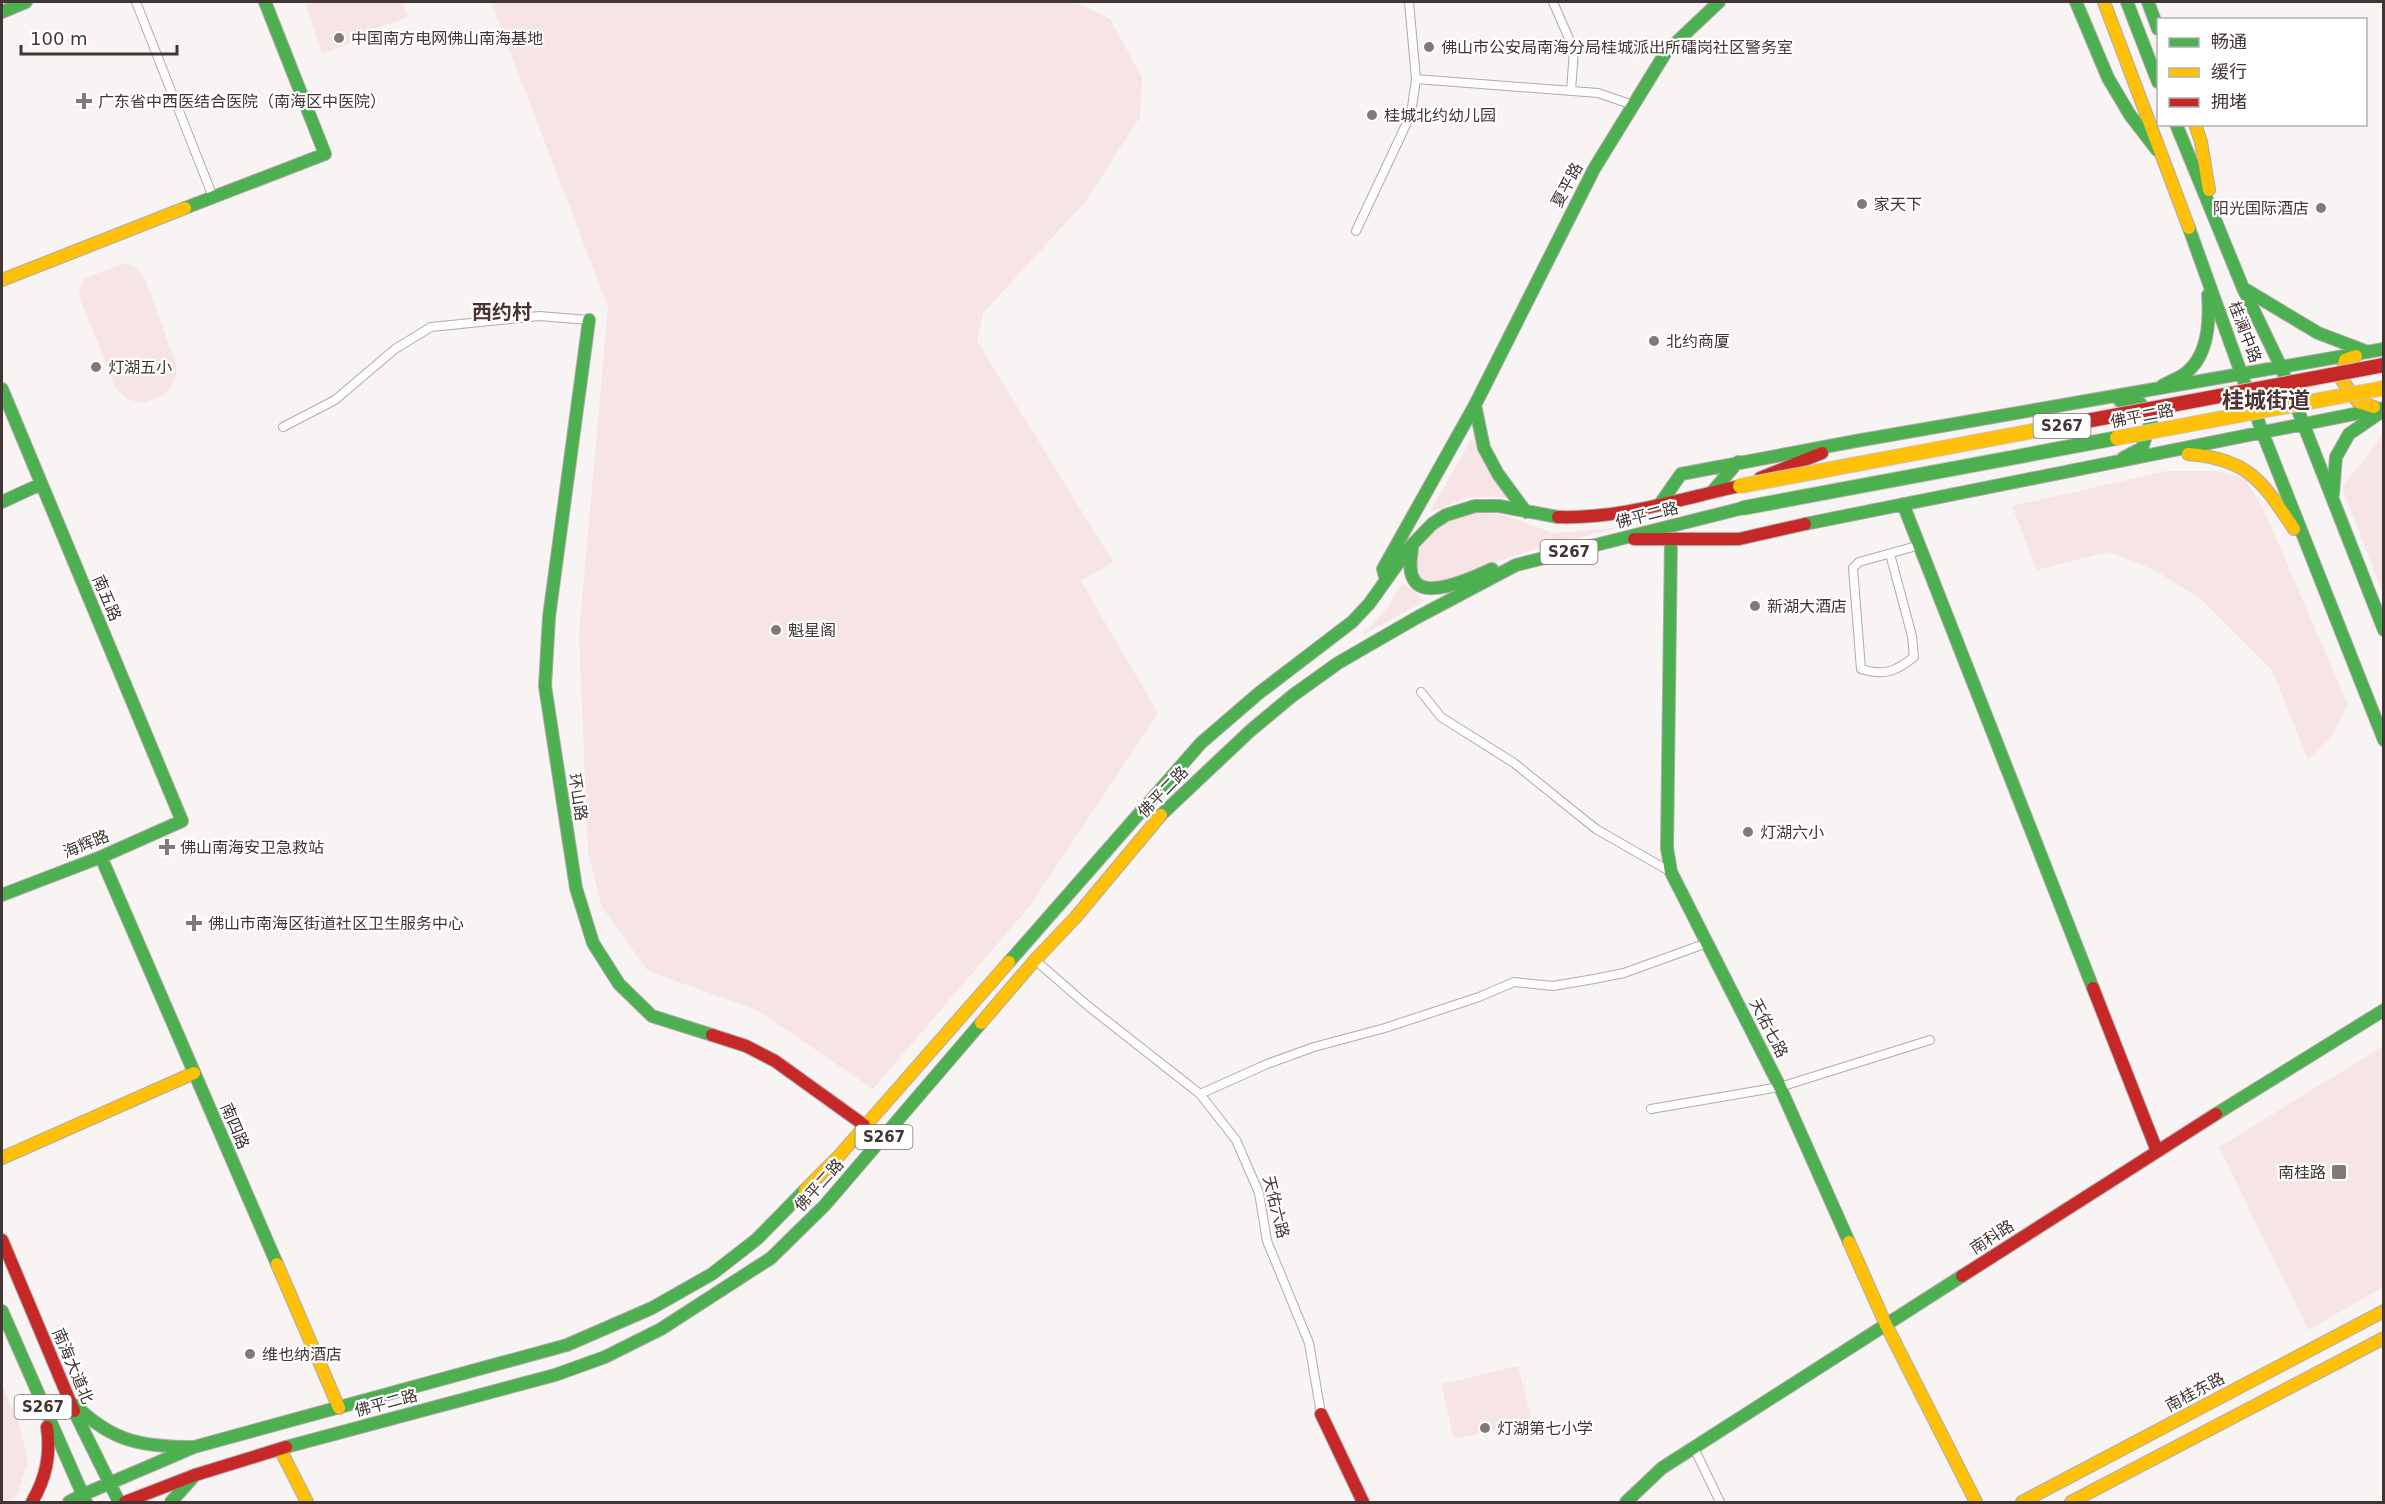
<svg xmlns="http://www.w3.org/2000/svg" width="2385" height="1504" viewBox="0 0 2385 1504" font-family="'DejaVu Sans','Noto Sans SC',sans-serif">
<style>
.green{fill:#f7e4e5}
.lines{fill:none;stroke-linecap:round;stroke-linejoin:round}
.street-casing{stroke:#b2a9aa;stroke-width:10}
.fast-casing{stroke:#b2a9aa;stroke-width:14}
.slow-casing{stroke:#b2a9aa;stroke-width:14}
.jam-casing{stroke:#b2a9aa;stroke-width:14}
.street{stroke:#fefdfd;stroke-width:8}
.fast{stroke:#4caf50;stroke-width:12}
.slow{stroke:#ffc107;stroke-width:12}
.jam{stroke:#c62828;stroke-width:12}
.fast-bridge-casing{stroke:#cec2c3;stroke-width:16;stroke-linecap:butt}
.slow-bridge-casing{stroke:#cec2c3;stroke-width:16;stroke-linecap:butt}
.jam-bridge-casing{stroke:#cec2c3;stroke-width:16;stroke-linecap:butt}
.fast-bridge{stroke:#4caf50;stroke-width:14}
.slow-bridge{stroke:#ffc107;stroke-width:14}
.jam-bridge{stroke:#c62828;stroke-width:14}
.poi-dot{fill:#827878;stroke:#fff;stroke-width:2}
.labels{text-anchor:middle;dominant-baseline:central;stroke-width:4.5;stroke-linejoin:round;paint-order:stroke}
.shield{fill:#fff;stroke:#7b7272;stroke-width:1.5}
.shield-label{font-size:15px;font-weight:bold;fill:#423535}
.poi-label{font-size:16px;fill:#423535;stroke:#fff;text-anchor:start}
.street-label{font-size:16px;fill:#423535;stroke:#fff}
.quarter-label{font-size:20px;font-weight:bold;fill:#4c3233;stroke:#fff}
.district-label{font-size:22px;font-weight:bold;fill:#4c3233;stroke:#fff}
</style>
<rect width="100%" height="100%" fill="#f9f4f4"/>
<path class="green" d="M305,2H403L408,17L376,28L378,35L322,53Z
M491,2H1075L1110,19L1142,77L1140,117L1086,201L983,313L977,341L1113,562L1081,581L1158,713L1030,906L873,1089L757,1010L648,971L602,907L588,852L579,634L608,307Z
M126,263L136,267L145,279L177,366L175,380L165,395L142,403L126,399L116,388L81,302L79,290L84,278Z
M1474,434L1489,472L1512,499L1491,496L1467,498L1430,512Z
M2383,435V594L2342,487Z
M2166,471H2217L2245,479L2264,510L2348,705L2330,739L2308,760L2272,670L2202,600L2154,570L2108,552L2037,570L2012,506Z
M1480,512L1504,515L1553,533L1617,528C1576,539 1534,548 1493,563C1480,568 1451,585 1439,586C1431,586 1423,583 1419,577C1405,557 1425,535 1441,524C1453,516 1467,514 1480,512Z
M1403,583L1425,601L1361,636L1385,611Z
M2383,1046V1287L2308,1330L2219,1147Z
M1518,1366L1532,1421L1454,1439L1441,1384Z
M2,1385L18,1421L28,1461L17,1495L6,1502H2Z"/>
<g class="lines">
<g class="street-casing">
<path id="street" d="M136,2L213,197
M1553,2L1574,50L1571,91
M1416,79L1598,93L1633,105
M1356,231L1411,114L1416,79L1409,2
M283,427L335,400L395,349L431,327L539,316L589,320
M1890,554L1912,636L1914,657C1895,672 1884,676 1861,669L1853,568L1859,562L1920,545
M1421,692L1441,717L1514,763L1596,829L1671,872
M1035,960L1088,1006L1200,1094L1236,1140L1259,1193L1267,1241L1309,1343L1321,1414
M1200,1094L1267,1064L1314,1047L1385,1028L1479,997L1514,982L1553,986L1594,979L1624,973L1707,943
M1651,1109L1780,1087L1930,1040
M1694,1448L1720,1502"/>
</g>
<g class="fast-casing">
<path id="fast" d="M2076,2L2108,78L2130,115L2157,150
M2127,2L2158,82
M2148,2L2158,29
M2,12L26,2
M2176,124L2243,288L2281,367L2384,630
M185,208L325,154L265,2
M2189,228L2263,434L2384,740
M2243,288L2318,333L2368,352
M589,320L549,617L545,686L576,888L593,943L619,984L652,1016L712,1035
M2162,386C2170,381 2180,378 2187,372C2209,354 2210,321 2208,295
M2,389L182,821L101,857L2,895
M2120,401L2140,403L2151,421L2142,448L2123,458
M1475,405L1484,448L1498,474L1526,512
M1712,492L1738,462
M2333,494L2336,457L2349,434L2381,412
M2,502L41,484
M1660,504L1681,474L1856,441L2384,349
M1903,504L2093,988
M1805,524L2384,408
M1671,539L1667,848L1671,872L1780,1087L1849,1242
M1412,548C1411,558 1408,571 1414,580C1426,601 1476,576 1492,569
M1386,580L1383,569L1475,405L1594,169L1666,52L1719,2
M1161,815L1250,731L1292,696L1338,663L1416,618L1516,565L1743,508
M101,857L277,1264
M1009,962L1201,743L1259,693L1352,622L1369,604L1409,548L1432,524L1446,515L1475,506H1499L1558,517
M2216,1114L2384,1010
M2,1311L86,1502
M75,1405C112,1442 143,1447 194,1447
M74,1411L119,1502
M286,1447L555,1375L605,1357L661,1329L771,1258L825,1205L981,1023
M82,1495L194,1447L567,1345L652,1308L712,1274L757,1239L805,1190
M69,1502L82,1495
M171,1502L195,1475
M1626,1502L1662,1468L1962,1276"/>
</g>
<g class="slow-casing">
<path id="slow" d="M2104,2L2189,228
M2195,124L2201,142L2209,190
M2,280L185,208
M2356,356L2345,360L2341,379L2358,402L2374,407
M2188,454C2249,459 2262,481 2294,529
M981,1023L1035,960L1075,918L1161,815
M2,1158L194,1073
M805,1190L838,1157L1009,962
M1849,1242L1886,1325L1976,1502
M277,1264L339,1408
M280,1449L307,1502
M2022,1502L2384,1311
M2071,1502L2384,1338"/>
</g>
<g class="jam-casing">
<path id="jam" d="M1760,478L1822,453
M1558,517C1620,519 1680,499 1740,486
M1634,539H1739L1805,524
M2093,988L2157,1151
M712,1035L746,1046L775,1061L864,1125
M2,1240L74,1411
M1962,1276L2216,1114
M1321,1414L1363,1502
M32,1502C46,1478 51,1455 47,1427
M125,1502L195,1475L286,1447"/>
</g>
<use href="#street" class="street"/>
<use href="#fast" class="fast"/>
<use href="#slow" class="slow"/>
<use href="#jam" class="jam"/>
<g class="fast-bridge-casing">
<path id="fast-bridge" d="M1743,508L2117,438"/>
</g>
<g class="slow-bridge-casing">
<path id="slow-bridge" d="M2117,438L2384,388
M1740,486L2049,428"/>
</g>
<g class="jam-bridge-casing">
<path id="jam-bridge" d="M2049,428L2384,365"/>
</g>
<use href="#fast-bridge" class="fast-bridge"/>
<use href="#slow-bridge" class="slow-bridge"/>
<use href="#jam-bridge" class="jam-bridge"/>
</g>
<g class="poi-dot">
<circle cx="339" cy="38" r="6"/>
<circle cx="1429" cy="47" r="6"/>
<path d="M81 92h6v6h6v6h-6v6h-6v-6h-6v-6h6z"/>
<circle cx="1372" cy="115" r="6"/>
<circle cx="1862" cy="204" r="6"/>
<circle cx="2321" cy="208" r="6"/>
<circle cx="1654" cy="341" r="6"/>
<circle cx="96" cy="367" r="6"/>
<circle cx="1755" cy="606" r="6"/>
<circle cx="776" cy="630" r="6"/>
<circle cx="1748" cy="832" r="6"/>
<path d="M164 838h6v6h6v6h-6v6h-6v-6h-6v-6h6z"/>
<path d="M191 914h6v6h6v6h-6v6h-6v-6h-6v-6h6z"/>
<rect x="2331" y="1164" width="16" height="16" rx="3"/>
<circle cx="250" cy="1354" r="6"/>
<circle cx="1485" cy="1428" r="6"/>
</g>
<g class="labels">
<g class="shield">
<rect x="2033.5" y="414" width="57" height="24" rx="4.5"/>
<rect x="1540.5" y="540" width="57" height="24" rx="4.5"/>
<rect x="855.5" y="1125" width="57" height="24" rx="4.5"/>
<rect x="14.5" y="1395" width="57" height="24" rx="4.5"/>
</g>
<g class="shield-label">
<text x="2062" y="426">S267</text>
<text x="1569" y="552">S267</text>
<text x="884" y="1137">S267</text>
<text x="43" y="1407">S267</text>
</g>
<g class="poi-label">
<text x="351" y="38">中国南方电网佛山南海基地</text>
<text x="1441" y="47">佛山市公安局南海分局桂城派出所礌岗社区警务室</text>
<text x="98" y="101">广东省中西医结合医院（南海区中医院）</text>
<text x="1384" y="115">桂城北约幼儿园</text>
<text x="1874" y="204">家天下</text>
<text x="2309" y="208" text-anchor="end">阳光国际酒店</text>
<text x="1666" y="341">北约商厦</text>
<text x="108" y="367">灯湖五小</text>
<text x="1767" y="606">新湖大酒店</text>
<text x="788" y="630">魁星阁</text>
<text x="1760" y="832">灯湖六小</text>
<text x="180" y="847">佛山南海安卫急救站</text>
<text x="208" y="923">佛山市南海区街道社区卫生服务中心</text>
<text x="2326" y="1172" text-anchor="end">南桂路</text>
<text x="262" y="1354">维也纳酒店</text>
<text x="1497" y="1428">灯湖第七小学</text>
</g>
<g class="street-label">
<text transform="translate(1567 185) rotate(-62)">夏平路</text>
<text transform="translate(2245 332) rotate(69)">桂澜中路</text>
<text transform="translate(2142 416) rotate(-11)">佛平二路</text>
<text transform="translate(1647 515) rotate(-14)">佛平二路</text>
<text transform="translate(107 598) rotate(67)">南五路</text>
<text transform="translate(1163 792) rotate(-46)">佛平二路</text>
<text transform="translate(578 797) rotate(81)">环山路</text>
<text transform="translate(86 844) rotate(-22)">海辉路</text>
<text transform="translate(1769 1028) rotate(63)">天佑七路</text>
<text transform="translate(235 1126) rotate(67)">南四路</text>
<text transform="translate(819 1185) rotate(-48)">佛平二路</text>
<text transform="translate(1276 1207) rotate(76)">天佑六路</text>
<text transform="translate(1992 1237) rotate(-33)">南科路</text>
<text transform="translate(73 1366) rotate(67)">南海大道北</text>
<text transform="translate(2195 1392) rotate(-28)">南桂东路</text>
<text transform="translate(386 1403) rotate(-15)">佛平二路</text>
</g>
<g class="quarter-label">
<text x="502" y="312">西约村</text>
</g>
<g class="district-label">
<text x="2266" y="400">桂城街道</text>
</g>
</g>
<rect width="2385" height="1504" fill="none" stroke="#423535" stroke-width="6"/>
<rect x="2157" y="18" width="210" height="108" fill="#ffffff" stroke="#b3aeae" stroke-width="1.5"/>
<rect x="2169" y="38" width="30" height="9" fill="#4caf50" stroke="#b3aeae" stroke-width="1.5"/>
<text x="2211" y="48" font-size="18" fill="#423535">畅通</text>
<rect x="2169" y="68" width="30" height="9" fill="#ffc107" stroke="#b3aeae" stroke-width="1.5"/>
<text x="2211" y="78" font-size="18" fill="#423535">缓行</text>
<rect x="2169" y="98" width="30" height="9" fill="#c62828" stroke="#b3aeae" stroke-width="1.5"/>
<text x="2211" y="108" font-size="18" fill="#423535">拥堵</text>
<path d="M21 45v9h156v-9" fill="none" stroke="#423535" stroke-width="3"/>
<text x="30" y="45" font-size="18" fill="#423535" stroke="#ffffff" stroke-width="4.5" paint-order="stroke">100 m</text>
</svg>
